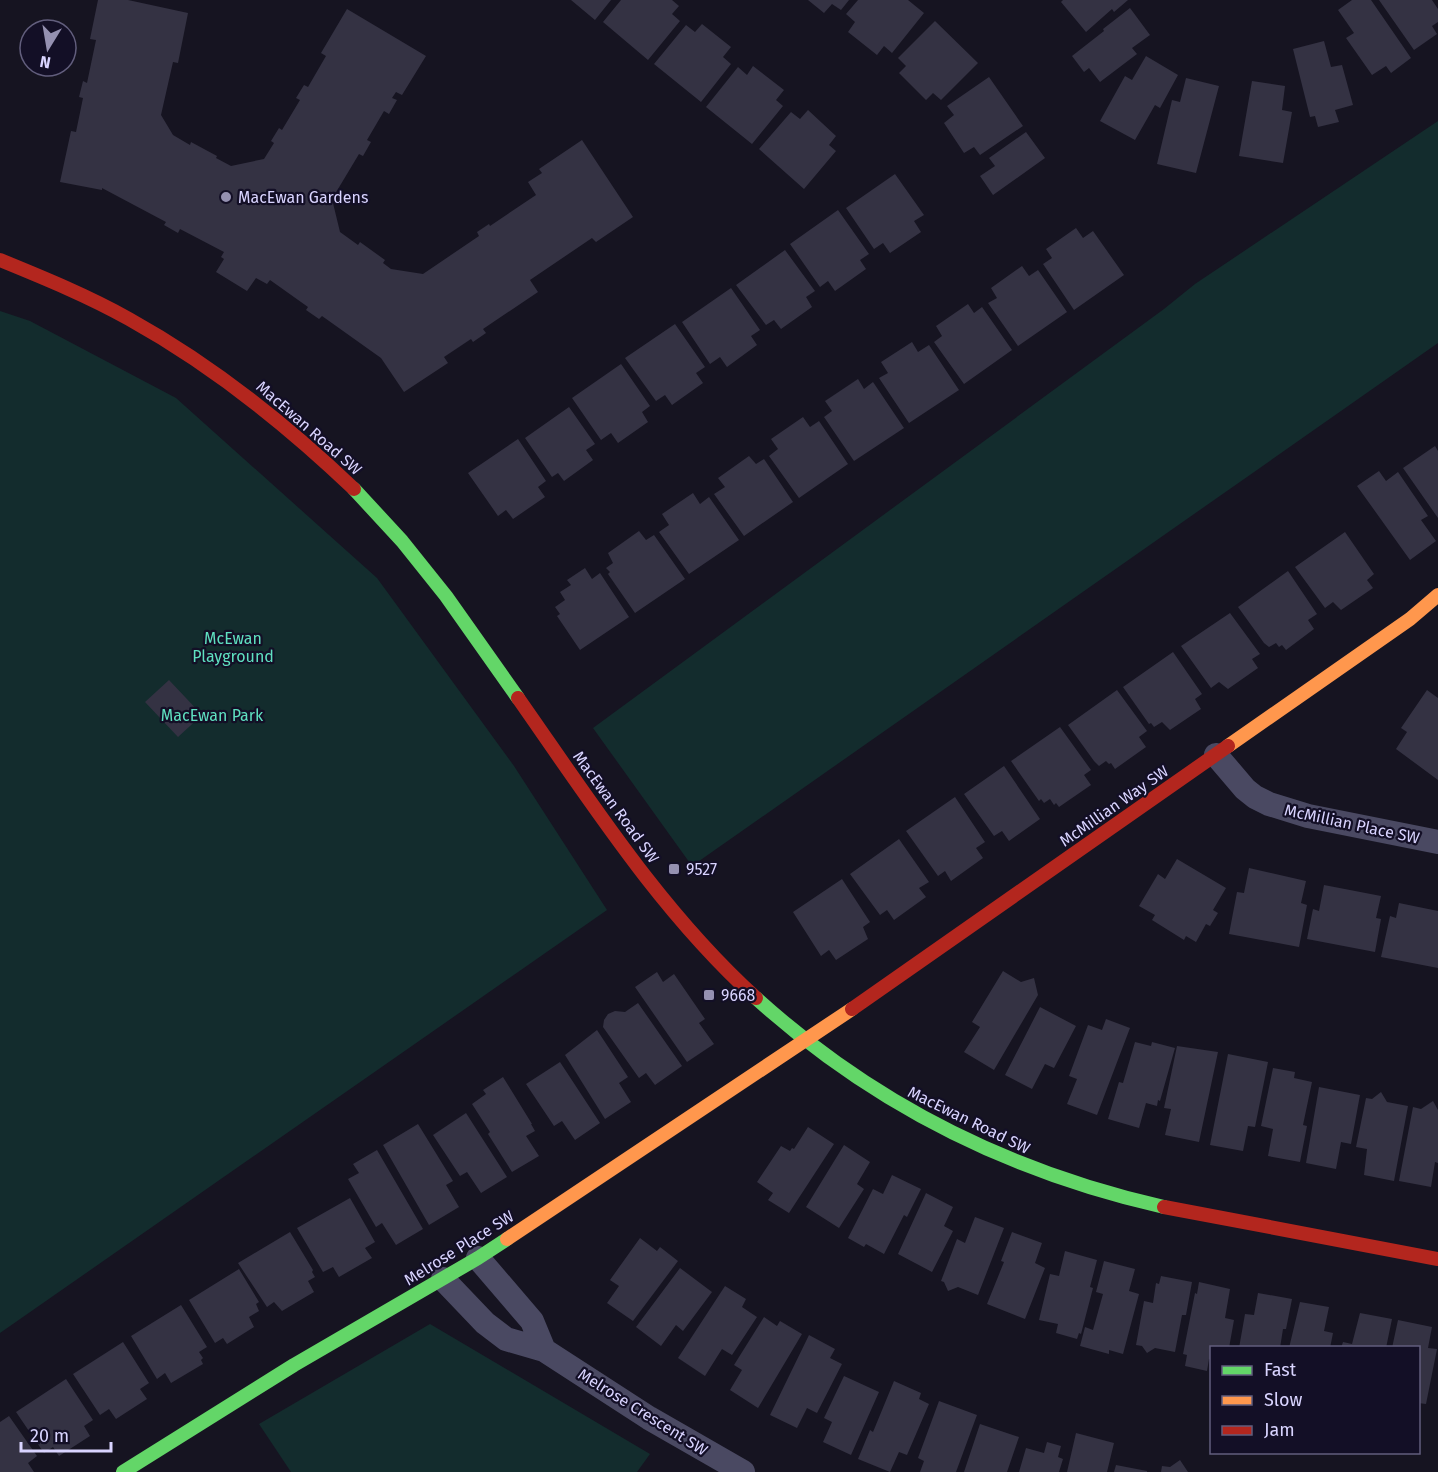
<svg xmlns="http://www.w3.org/2000/svg" width="1438" height="1472" viewBox="0 0 1438 1472" font-family="'Fira Sans',sans-serif">
<style>
.green{fill:#132c2d}
.building{fill:#343243}
.lines{fill:none;stroke-linecap:round;stroke-linejoin:round}
.street{stroke:#4a4962;stroke-width:24}
.fast{stroke:#63d668;stroke-width:14}
.slow{stroke:#ff974d;stroke-width:14}
.jam{stroke:#b3261e;stroke-width:14}
.poi-dot{fill:#9591b1;stroke:#130f26;stroke-width:2}
.labels{text-anchor:middle;dominant-baseline:central;stroke-width:4.5;stroke-linejoin:round;paint-order:stroke}
.poi-label{font-size:16px;fill:#d9d4ff;stroke:#130f26;text-anchor:start}
.street-label{font-size:16px;fill:#d9d4ff;stroke:#130f26}
.park-label{font-size:16px;fill:#5fe0c0;stroke:#130f26}
</style>
<rect width="100%" height="100%" fill="#161421"/>
<path class="green" d="M1438,121V343L692,866L593,728L1164,309L1195,284Z
M0,311L30,321L176,398L377,578L514,766L607,910L0,1333Z
M430,1324L650,1454L637,1472H291L259,1424Z"/>
<path class="building" d="M98,0H128L188,13L178,63L173,62L161,115L173,135L190,145L191,142L217,156L216,158L231,166L264,159L274,143L271,141L279,128L282,130L300,100L296,98L304,85L308,87L326,56L321,53L347,9L426,56L402,95L396,92L392,98L397,100L389,114L384,111L367,140L371,142L363,156L359,154L332,199L340,232L358,245L360,242L385,260L383,263L391,269L423,274L479,236L477,232L489,224L490,226L536,195L528,182L542,173L539,169L582,140L633,217L596,242L592,238L530,280L538,292L483,329L486,333L473,342L471,339L444,357L448,363L404,392L381,358L322,316L319,319L306,310L308,307L270,280L267,284L256,278L247,291L216,272L224,259L221,257L224,252L180,229L178,233L164,225L166,222L102,188V190L60,182L71,131L76,132L83,98L79,97L83,81L87,83L96,40L90,39Z
M571,0H611L595,20Z
M621,0H672L679,6L672,14L680,21L648,60L603,22Z
M808,0H849L841,10L832,4L824,13Z
M858,0H908L924,13L892,53L884,46L877,55L848,32L855,22L846,14Z
M1063,0H1128L1114,12L1112,9L1086,32L1061,2Z
M1352,0H1371L1411,58L1391,73L1386,66L1372,75L1346,38L1354,33L1338,10Z
M1379,0H1432L1438,9V22L1432,26L1437,34L1414,50Z
M1130,8L1150,35L1132,48L1137,54L1100,82L1089,68L1084,72L1072,56L1104,31L1103,29Z
M935,21L978,63L941,100L933,93L926,100L899,73L906,66L898,58Z
M702,24L731,47L723,57L731,64L701,102L654,64L686,25L695,32Z
M1324,41L1331,67L1342,65L1353,105L1335,110L1339,122L1318,127L1315,116L1310,117L1293,49Z
M1146,56L1178,75L1160,108L1155,105L1135,140L1100,121L1125,76L1132,80Z
M753,66L784,90L776,100L783,106L752,144L706,107L738,67L747,75Z
M989,77L1023,126L980,155L974,147L964,153L944,123L954,115L947,106Z
M1186,78L1219,86L1196,173L1157,164L1172,100L1180,102Z
M1252,81L1285,86L1282,110L1292,112L1283,163L1239,156Z
M808,110L836,136L829,145L836,151L804,189L759,149L791,112L800,119Z
M1026,132L1045,158L993,195L980,176L995,166L989,158Z
M895,174L924,215L914,221L921,232L890,253L883,243L874,249L846,208Z
M838,210L869,254L860,260L866,269L835,291L828,281L820,287L790,244Z
M1076,228L1083,238L1093,231L1124,275L1074,310L1043,264L1052,258L1046,249Z
M785,250L815,291L806,297L812,307L781,329L774,320L766,325L736,285Z
M1022,266L1029,276L1038,270L1067,312L1018,346L988,303L997,298L991,288Z
M731,288L760,330L751,336L757,345L727,367L720,357L710,364L682,322Z
M968,304L974,313L982,307L1012,350L964,384L934,342L942,336L936,326Z
M675,324L705,367L696,373L703,383L672,405L665,395L656,401L625,358Z
M912,342L918,352L929,345L959,390L909,423L879,378L888,373L881,362Z
M621,364L650,406L642,412L648,422L618,443L611,433L601,440L572,398Z
M858,379L864,389L873,382L904,428L854,461L824,417L832,411L825,401Z
M569,407L595,444L586,450L593,460L564,481L558,473L552,477L525,438Z
M803,417L810,427L819,421L848,464L799,498L769,456L778,449L771,439Z
M518,439L546,481L538,487L545,497L513,519L506,510L498,516L468,473Z
M1435,446L1438,451V518L1403,468Z
M749,456L756,464L764,459L793,502L744,536L714,494L725,487L718,478Z
M1379,471L1386,481L1398,472L1428,516L1421,520L1436,541L1410,560L1357,486Z
M693,493L700,504L709,497L739,540L689,574L659,532L669,525L662,514Z
M639,531L646,540L654,535L685,579L635,613L608,574L610,572L606,568L613,563L608,553Z
M1345,532L1374,574L1367,580L1373,588L1341,610L1333,602L1325,608L1295,567Z
M585,568L592,579L600,573L629,617L580,650L557,616L560,614L555,607L565,600L560,592L571,585L567,580Z
M1288,571L1317,614L1308,620L1314,629L1286,650L1282,645L1279,647L1276,643L1269,647L1264,643L1238,607Z
M1230,613L1260,654L1252,659L1258,668L1228,689L1219,682L1211,688L1181,646Z
M1173,652L1202,694L1195,699L1201,709L1170,730L1162,722L1154,727L1151,723L1149,724L1123,687Z
M169,680L202,715L178,737L145,702Z
M1117,690L1147,731L1139,737L1146,747L1115,769L1111,763L1109,764L1106,761L1099,766L1094,761L1068,725Z
M1427,690L1438,698V780L1396,749L1407,732L1401,728Z
M1060,727L1091,770L1084,775L1091,785L1059,807L1056,803L1054,805L1050,799L1044,803L1041,799L1039,801L1011,761Z
M1004,766L1040,819L1009,841L1002,831L994,836L964,794Z
M955,797L985,842L976,848L983,858L951,881L945,871L938,876L906,831Z
M899,839L929,882L919,888L926,897L894,920L887,910L880,915L850,874Z
M1177,859L1226,888L1213,910L1218,913L1210,926L1206,924L1196,942L1186,936L1184,940L1152,920L1155,915L1139,906L1158,874L1165,879Z
M1249,868L1306,881L1301,903L1307,905L1299,947L1229,934L1237,892L1244,893Z
M842,879L870,922L863,927L868,939L836,960L829,950L821,956L793,912Z
M1324,885L1381,896L1376,918L1381,919L1375,952L1307,939L1313,909L1319,911Z
M1399,903L1438,911V968L1381,957L1390,916L1396,918Z
M1003,971L1021,982L1034,978L1038,995L994,1070L964,1052L980,1027L972,1022Z
M657,972L663,982L674,974L705,1019L699,1023L714,1044L687,1062L635,987Z
M638,1003L682,1066L655,1085L646,1073L639,1078L603,1027L604,1020L608,1014L615,1011L625,1012Z
M1040,1007L1076,1026L1054,1068L1045,1064L1032,1089L1005,1075Z
M1106,1019L1130,1028L1097,1115L1067,1104L1077,1079L1069,1076L1088,1025L1102,1030Z
M597,1030L628,1077L619,1083L631,1102L605,1119L565,1055Z
M1135,1042L1151,1046L1152,1042L1175,1048L1160,1101L1158,1100L1157,1106L1146,1103L1139,1128L1108,1119L1119,1082L1123,1083Z
M1177,1046L1218,1052L1199,1142L1165,1135L1171,1109L1164,1108Z
M1228,1054L1268,1062L1255,1127L1248,1126L1243,1151L1210,1145Z
M560,1062L600,1123L575,1140L562,1121L554,1126L526,1084Z
M1273,1068L1295,1072L1294,1078L1312,1082L1303,1125L1307,1126L1300,1162L1268,1156L1273,1129L1261,1126Z
M503,1077L532,1124H531L535,1131L526,1136L539,1156L512,1172L488,1134L490,1132L472,1104L486,1094L483,1090Z
M1319,1087L1360,1095L1351,1144L1341,1142L1336,1169L1306,1163Z
M1381,1092L1387,1102L1408,1106L1394,1181L1364,1175L1367,1149L1356,1147L1366,1098L1372,1099Z
M1433,1101L1438,1110V1163L1435,1162L1431,1187L1399,1181L1413,1107L1421,1109Z
M466,1113L507,1177L481,1193L467,1172L460,1176L433,1135Z
M418,1124L453,1181L446,1185L459,1207L429,1225L383,1145Z
M808,1127L834,1144L789,1213L768,1200L773,1193L757,1182L781,1146L790,1151L792,1148L794,1149Z
M844,1145L870,1162L857,1184L864,1189L839,1228L806,1207Z
M377,1150L423,1229L396,1245L382,1223L376,1227L348,1179L359,1173L353,1164Z
M892,1175L921,1189L907,1217L904,1215L884,1254L866,1244L864,1247L848,1238L873,1189L883,1194Z
M926,1193L953,1207L944,1226L953,1231L932,1272L898,1254Z
M350,1198L375,1242L365,1248L372,1258L339,1277L333,1267L323,1272L297,1228Z
M975,1217L1004,1228L978,1295L958,1287L948,1291L944,1282L941,1281L957,1239L965,1243Z
M290,1232L313,1270L312,1272L315,1277L308,1281L314,1292L282,1311L274,1302L267,1307L238,1263Z
M1012,1232L1042,1243L1035,1263L1045,1268L1025,1319L987,1304L1004,1262L1001,1261Z
M640,1238L657,1251L660,1247L678,1261L633,1321L607,1303L619,1286L610,1280Z
M1065,1251L1097,1260L1090,1287L1093,1288L1081,1334L1079,1333L1077,1339L1056,1333L1058,1324L1039,1320L1050,1274L1059,1276Z
M1104,1261L1135,1269L1129,1291L1139,1294L1123,1354L1109,1350V1354L1080,1346L1085,1327L1093,1330L1103,1294L1096,1292Z
M680,1268L712,1292L683,1331L676,1325L661,1346L636,1327Z
M239,1269L259,1302L256,1304L259,1311L249,1317L254,1327L227,1344L223,1338L215,1343L189,1300Z
M1161,1276L1192,1282L1186,1315H1182L1175,1352L1155,1348L1147,1353L1142,1346L1136,1345L1144,1301L1153,1303L1156,1283L1159,1284Z
M1199,1282L1230,1289L1225,1318L1234,1320L1229,1348H1212V1360L1209,1359L1207,1371L1185,1366L1187,1355L1183,1354L1195,1293L1197,1294Z
M725,1286L746,1299L742,1307L757,1317L732,1355L722,1349L705,1376L678,1358Z
M1258,1293L1292,1299L1286,1329H1283L1280,1348H1239L1245,1314L1254,1315Z
M1300,1302L1329,1307L1324,1331L1333,1333L1330,1348H1289Z
M181,1305L207,1347L199,1352L203,1358L201,1360L203,1364L171,1383L165,1373L157,1379L131,1336Z
M1360,1313L1392,1319L1386,1348H1341L1343,1342L1352,1344Z
M764,1317L777,1326L780,1321L802,1334L758,1408L730,1390L742,1370L734,1365Z
M1398,1320L1432,1327L1428,1348L1437,1349L1426,1404L1418,1403V1348H1392Z
M809,1335L835,1349L830,1358L842,1364L817,1413L807,1408L797,1428L770,1415Z
M123,1342L149,1383L140,1389L147,1399L116,1419L109,1409L100,1415L73,1374Z
M844,1376L879,1392L851,1455L823,1442L832,1422L824,1418Z
M66,1379L93,1420L84,1426L90,1436L59,1456L53,1447L44,1453L16,1412Z
M894,1381L921,1393L919,1399L929,1404L907,1455L899,1452L890,1472L858,1459L870,1430L873,1432Z
M939,1401L977,1415L956,1472H920L924,1461L918,1458Z
M9,1416L37,1456L28,1463L34,1472H0V1422Z
M980,1424L1019,1437L1007,1472H964Z
M1076,1433L1114,1443L1107,1472H1067Z
M1047,1442L1061,1446L1058,1457L1063,1459L1059,1472H1019L1026,1448L1044,1453Z
M1180,1460L1188,1472H1161L1162,1466L1170,1467Z
M1116,1465L1147,1471V1472H1114Z"/>
<g class="lines">
<path class="street" d="M1216,755L1245,789L1255,797L1269,804L1308,816L1438,842
M478,1258L532,1321L544,1350
M443,1279L485,1323L506,1339L544,1350L649,1418L743,1472"/>
<path class="fast" d="M354,489L402,541L446,596L518,698
M756,998C874,1105 1009,1172 1164,1207
M123,1472L294,1365L478,1258L507,1239"/>
<path class="slow" d="M1228,746L1410,619L1438,595
M507,1239L852,1009"/>
<path class="jam" d="M0,260C44,278 88,296 129,319C212,365 286,424 354,489
M518,698C591,802 661,912 756,998
M852,1009L1228,746
M1164,1207L1438,1259"/>
</g>
<g class="poi-dot">
<circle cx="226" cy="197" r="6"/>
<rect x="668" y="863" width="12" height="12" rx="3"/>
<rect x="703" y="989" width="12" height="12" rx="3"/>
</g>
<g class="labels">
<g class="poi-label">
<text x="238" y="197">MacEwan Gardens</text>
<text x="686" y="869">9527</text>
<text x="721" y="995">9668</text>
</g>
<g class="street-label">
<text transform="translate(309 428) rotate(41)">MacEwan Road SW</text>
<text transform="translate(1114 806) rotate(-35)">McMillian Way SW</text>
<text transform="translate(616 807) rotate(54)">MacEwan Road SW</text>
<text transform="translate(1352 824) rotate(12)">McMillian Place SW</text>
<text transform="translate(969 1120) rotate(26)">MacEwan Road SW</text>
<text transform="translate(459 1248) rotate(-32)">Melrose Place SW</text>
<text transform="translate(643 1412) rotate(32)">Melrose Crescent SW</text>
</g>
<g class="park-label">
<text x="233" y="638">McEwan<tspan x="233" dy="18">Playground</tspan></text>
<text x="212" y="715">MacEwan Park</text>
</g>
</g>
<rect x="1210" y="1346" width="210" height="108" fill="#130f26" stroke="#625e7d" stroke-width="1.5"/>
<rect x="1222" y="1366" width="30" height="9" fill="#63d668" stroke="#625e7d" stroke-width="1.5"/>
<text x="1264" y="1376" font-size="18" fill="#d9d4ff">Fast</text>
<rect x="1222" y="1396" width="30" height="9" fill="#ff974d" stroke="#625e7d" stroke-width="1.5"/>
<text x="1264" y="1406" font-size="18" fill="#d9d4ff">Slow</text>
<rect x="1222" y="1426" width="30" height="9" fill="#b3261e" stroke="#625e7d" stroke-width="1.5"/>
<text x="1264" y="1436" font-size="18" fill="#d9d4ff">Jam</text>
<g transform="translate(48 48) rotate(191)"><circle r="28" fill="#130f26" stroke="#625e7d" stroke-width="1.5"/>
<path d="M0-4.5L10 22L0 15L-10 22Z" fill="#9591b1"/>
<text y="-9" font-size="16" font-weight="bold" text-anchor="middle" fill="#d9d4ff">N</text>
</g>
<path d="M21 1442v9h90v-9" fill="none" stroke="#d9d4ff" stroke-width="3"/>
<text x="30" y="1442" font-size="18" fill="#d9d4ff" stroke="#130f26" stroke-width="4.5" paint-order="stroke">20 m</text>
</svg>
